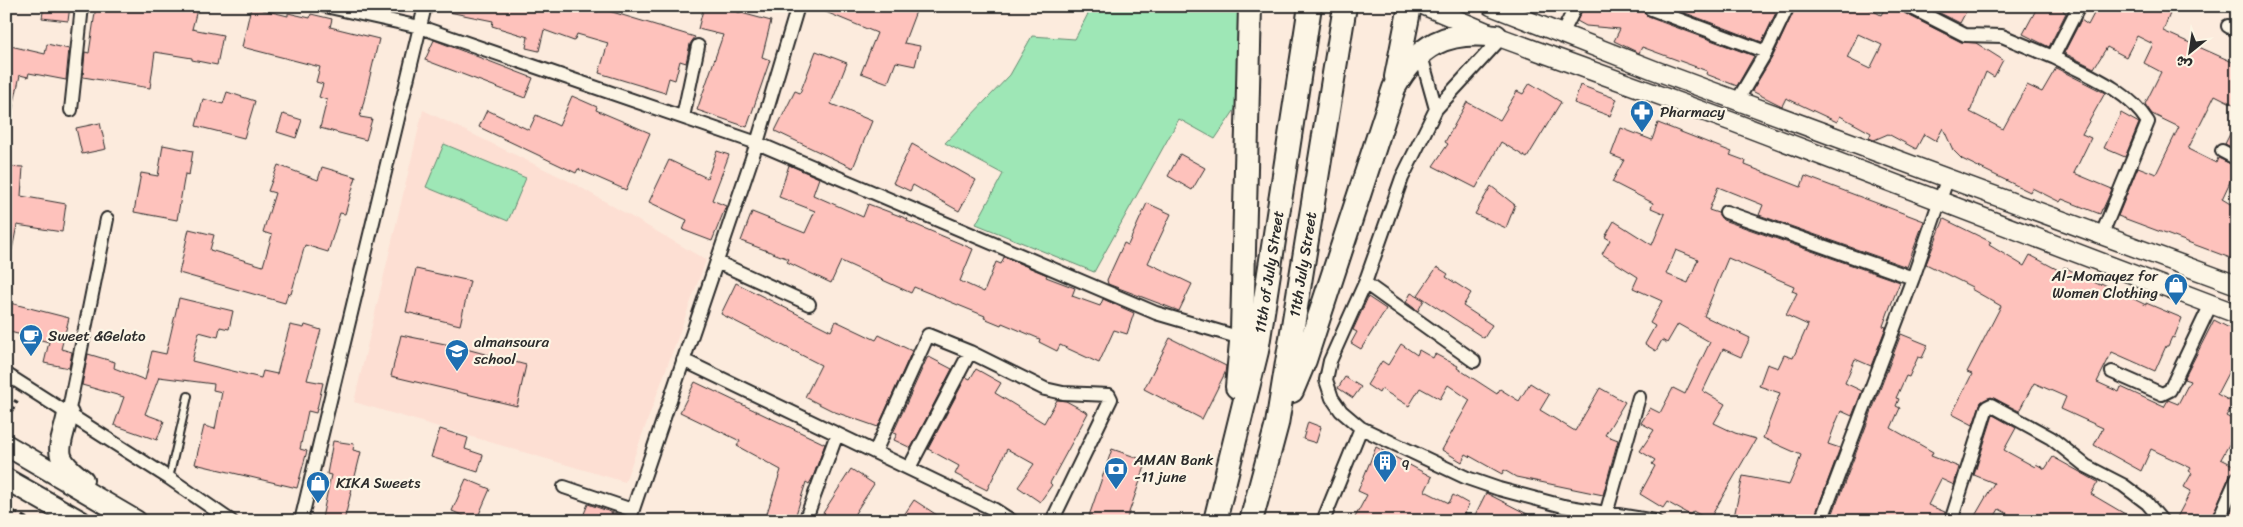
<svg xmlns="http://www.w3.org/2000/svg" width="2243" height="527" viewBox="0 0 2243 527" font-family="Sriracha,'Playpen Sans Arabic',sans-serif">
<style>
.built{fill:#fddfd3}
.green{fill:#9ee7b6;stroke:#648970}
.building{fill:#fec2bc;stroke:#2b2b2b;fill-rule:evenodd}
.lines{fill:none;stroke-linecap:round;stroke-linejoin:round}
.lane-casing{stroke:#2b2b2b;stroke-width:10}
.street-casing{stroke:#2b2b2b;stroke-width:16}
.secondary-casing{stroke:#2b2b2b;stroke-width:21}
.primary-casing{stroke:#2b2b2b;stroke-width:24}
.highway-casing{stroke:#2b2b2b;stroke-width:26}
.path{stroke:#2b2b2b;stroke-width:3;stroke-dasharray:5 4;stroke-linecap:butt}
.lane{stroke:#fcf5e5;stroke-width:6}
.street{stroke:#fcf5e5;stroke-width:12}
.secondary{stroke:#fcf5e5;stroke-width:18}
.primary{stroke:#fcf5e5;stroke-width:20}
.highway{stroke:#fcf5e5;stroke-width:22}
.labels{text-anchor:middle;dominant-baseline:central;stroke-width:4.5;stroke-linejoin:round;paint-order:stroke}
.poi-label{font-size:15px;fill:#2b2b2b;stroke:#fcf5e5;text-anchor:start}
.street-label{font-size:15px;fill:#2b2b2b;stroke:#fcf5e5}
</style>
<rect width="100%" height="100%" fill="#fcebdd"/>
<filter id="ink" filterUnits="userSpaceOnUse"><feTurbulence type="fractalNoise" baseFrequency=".02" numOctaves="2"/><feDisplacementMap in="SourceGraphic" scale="10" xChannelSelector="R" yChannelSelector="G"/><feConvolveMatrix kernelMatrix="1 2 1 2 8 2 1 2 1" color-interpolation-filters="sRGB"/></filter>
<g filter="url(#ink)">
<path class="built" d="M423,110L573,183L706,260L625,482L354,402Z"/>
<path class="green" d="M1092,6H1240L1236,108L1215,139L1179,119L1094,272L976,224L1003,174L945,143L1010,75L1032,36L1075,39Z
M444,144L526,178L508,221L426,187Z"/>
<path class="building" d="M44,6H70L68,21L42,18Z
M96,6H198L192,29L223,35L217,65L192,60V58L155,52L150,88L83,77L85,52L89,53Z
M449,6H581L598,12L599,8L695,37L690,44L686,63L680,61L675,80L669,78L665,93L599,73L608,43L577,34L574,41L544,30L539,51L526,48L528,37L492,26L493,21L449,12Z
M704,6H715L771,21L762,57L770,60L747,127L697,110L723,35L698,29Z
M811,6H918L904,43L920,46L915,66L896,62L888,83L861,73L877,33Z
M1584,6H1643V11L1648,17L1754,56L1737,86L1706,74L1707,71L1642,47L1639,53L1614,41L1620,29L1586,26L1577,21Z
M1667,6H1779L1762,42Z
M1796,6H1864L1881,15L1886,6H1900L1904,13L1961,42L1976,43L2003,60L1994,77L1986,72L1970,112L2003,129L2027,85L2042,92L2056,68L2105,93L2082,134L2091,138L2074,173L2112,189L2103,209H2102L2100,214L2062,199L2060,202L2032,188L2030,192L1962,159L1953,150L1943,128L1936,141L1924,134L1916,149L1888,134L1874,140L1869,138L1871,133L1840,116L1837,122L1786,98L1782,106L1752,91L1773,56ZM1858,34L1882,45L1870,69L1847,58Z
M1926,6H1969L1960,23Z
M2038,6H2065L2063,11L2066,13L2049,47L2023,34Z
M2098,6H2173L2163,31L2237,64V106L2215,95L2188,149L2216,163L2218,158L2237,167L2222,199L2237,208V250L2233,259L2118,216L2138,167L2156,174L2179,127L2152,114L2145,104L2161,72L2144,63L2153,44L2137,36L2126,57L2107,47L2094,68L2064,53L2081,20L2088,25Z
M251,7L288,16V13L310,18L311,14L332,19L330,27L379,39L360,117L372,119L366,140L320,128L327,100L319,97L323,84L316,82L320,67L242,47Z
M434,40L533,78L525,98L425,60Z
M47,44L69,49L66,80L29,73L28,77L20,75L12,113H6V45L45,54Z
M816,51L847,63L831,104L872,121L853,168L775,131L795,91L800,93Z
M1530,83L1561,102L1527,158L1501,142L1476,188L1433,166L1448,144L1445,142L1467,102L1500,120L1517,91L1523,94Z
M1580,85L1617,99L1610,116L1574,103Z
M227,92L255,101L244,138L196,126L203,99L223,104Z
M572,96L597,107L596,110L650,133L626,190L578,169L576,173L479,127L487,110L529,130L536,115L559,126Z
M2121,113L2139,123L2125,157L2104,148Z
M283,114L302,120L296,138L277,132Z
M2237,120V150L2225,144Z
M100,123L106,149L82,154L76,128Z
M1658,123L1732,152L1730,155L1746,161L1745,165L1801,187L1805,176L1924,221L1907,267L1759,215L1763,205L1718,187L1709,210L1718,213L1723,220L1900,282L1890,307L1883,326L1886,327L1871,366L1855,359L1845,383L1862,391L1852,416L1841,411L1835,425L1828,444L1840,448L1813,521H1733L1743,476L1789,485L1797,467L1801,455L1763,438L1780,393L1759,386L1767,364L1778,368L1784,355L1793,358L1808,325L1786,315L1797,293L1792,291L1794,286L1728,258L1704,316L1750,338L1741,357L1723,349L1703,391L1725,404L1714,423L1735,433L1756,439L1709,520L1693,511L1690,515L1667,502L1663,508L1640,494L1655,466L1652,464L1655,460L1640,451L1654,430L1641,423L1650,408L1660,413L1673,388L1685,394L1710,342L1678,324L1667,343L1662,340L1656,351L1645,344L1655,326L1650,323L1662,301L1633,288L1638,277L1602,254L1610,240L1605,237L1614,221L1652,245L1665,214L1651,208L1653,203L1612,182L1624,160L1611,155L1621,128L1652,140ZM1676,250L1698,259L1688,283L1666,274Z
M912,144L976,180L959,211L913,185L910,191L893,183Z
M163,145L193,151L189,175L185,174L177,220L134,212L141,173L158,176Z
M717,151L729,155L712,200L726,206L712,241L683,230L687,220L649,202L669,160L707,178Z
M1180,154L1205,168L1192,190L1168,176Z
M278,165L318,180L322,167L356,177L345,214L340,213L328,252L305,245L291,294L288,293L285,303L179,273L189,229L214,235L210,250L263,266L272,235L263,232L275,193L268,191Z
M789,165L819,178L813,195L863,217L868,204L908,219L907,221L973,249L960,281L984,292L996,262L1001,264L1004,257L1047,275L1046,277L1075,288L1072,296L1100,306L1103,299L1134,313L1127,334L1114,330L1099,363L1060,345L1057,351L1039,342L1040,339L1002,323L1001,325L984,318L985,316L914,287L911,293L841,261L831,283L787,262L789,259L741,241L752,212L805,233L815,211L779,197Z
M6,166L23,167L21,196L66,204L62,232L17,225L12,250L6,249Z
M1491,186L1515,205L1506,228L1475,214Z
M1147,203L1171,214L1148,263L1192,284L1179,311L1108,284L1107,280L1124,243L1128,245Z
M1944,219L1991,242L1989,245L2024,266L2030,255L2062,272L2064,267L2100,285L2101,283L2146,305V303L2182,318L2174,338L2172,337L2168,346H2166L2155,371L2112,352L2097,382L2119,392L2121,387L2164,407L2168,400L2178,404L2190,381L2184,379L2214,320L2237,332V364L2232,373L2229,371L2217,394L2234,403L2226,416L2237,422V430L2221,459L2237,467V470L2230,475L2210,521H2175L2191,491L2184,487L2192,473L2189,471L2191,468L2151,449L2141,471L2094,445L2103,428L2061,409L2066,397L2034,383L2019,411L1991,397L1981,402L1973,425L1952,414L1972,374L1967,372L2001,306L1971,289L1972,287L1926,264Z
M1437,267L1448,274L1446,277L1471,293L1463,306L1492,325L1484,338L1418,295Z
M416,269L470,281L460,325L406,312Z
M736,283L831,331L836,321L876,340L879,335L912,351L878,427L835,412L805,397L821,365L721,314Z
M1411,293L1424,300L1418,311L1406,302Z
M1368,297L1386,309L1361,349L1351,343L1357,332L1353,330Z
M179,298L233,311L229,329L220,327L218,337L199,332L192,361L261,378L263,371L277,374L290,325L304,328L305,325L321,330L307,380L323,383L316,413L308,411L300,449L307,451L297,488L195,464L204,426L215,429L222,392L213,390L214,384L159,377L145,414L164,421L157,440L114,425L124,397L82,385L88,354L115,362L114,368L145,380L152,351L166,354Z
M6,302L69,318L61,349L72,352L69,368L44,363L49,342L6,331Z
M1901,334L1928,345L1922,358L1918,357L1909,377L1906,376L1896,398L1899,399L1896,406L1900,408L1891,428L1933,452L1931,456L1959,467L1954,485L1941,479L1928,505L1945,512L1943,521H1830Z
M401,335L455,346L526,365L517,406L391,376Z
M1170,338L1226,366L1225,373L1202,419L1144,389Z
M1401,344L1417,355L1419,350L1433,358L1435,354L1458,366L1457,368L1497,394L1500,389L1519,401L1530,383L1549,395L1540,410L1575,431L1600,388L1625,402L1605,435L1618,440L1603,495L1516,477L1504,470L1502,474L1466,454L1462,462L1442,450L1470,400L1448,385L1440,399L1420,388L1409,406L1381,389L1379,393L1367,385L1382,361L1388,365Z
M929,357L952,369L911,448L894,440L897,434L893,433L927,358Z
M976,369L1001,383L995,393L1044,423L1057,400L1066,401L1088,413L1050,483L1052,485L1040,502L1018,487L1034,464L1007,449L987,490L955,474L959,466L928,449L966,377L970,379Z
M1345,377L1361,387L1353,398L1338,388Z
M695,382L825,444L813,477L809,484L806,482L794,521L767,513L781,470L737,446L740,441L680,412Z
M1993,415L2016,428L2004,450L2035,467L2036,464L2045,469L2053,457L2098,482L2091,494L2137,521H2021L1999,509L1992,521H1972L1994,483L1974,475Z
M1308,422L1321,427L1316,443L1303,439Z
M440,429L468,438L465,449L483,455L478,472L431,457Z
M333,441L354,444L353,450L361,452L344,521L322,518L331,475L327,474Z
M1376,447L1432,477L1425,491L1449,503L1453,495L1469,504L1461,521H1423L1413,516L1410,521H1353L1367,495L1358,491Z
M1112,449L1147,461L1126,521H1103L1089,516Z
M851,469L874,484L850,521H818Z
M466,479L490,489L476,521L452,511Z
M1486,493L1541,521H1482L1474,517Z
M2237,499V521H2227Z
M914,500L946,521H900Z
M588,504L622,516L621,521H581Z"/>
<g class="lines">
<g class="lane-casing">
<path id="lane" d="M169,478L188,396"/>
</g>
<g class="street-casing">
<path id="street" d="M325,6L420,27L757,143L1156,313L1241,338
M1908,6L1965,35L2002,36L2053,57
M2079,6L2053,57C2088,75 2126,88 2148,122L2102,234
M1651,9L1766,52
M2228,26L2237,31
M1562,34L1576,6
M1737,101L1766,52L1788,6
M1436,109L1502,37
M71,110L82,6
M683,117L698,46
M2222,151L2237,159
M1726,212L1913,278
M717,262L809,304
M1365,283L1474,361
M683,360L837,434L805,521
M2112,372L2162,394L2170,390L2211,304
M6,374L169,478L231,521
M68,414L107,219
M1361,428L1467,478L1499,489L1563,506L1655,521
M837,434L995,510L1012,521
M875,452L928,335L970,352L1045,389L1063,393L1109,395L1111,399L1052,521
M909,468L970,352
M564,487L632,510
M1606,514L1639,397
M301,521L425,6
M629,521L757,143L798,6
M1323,521L1361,428L1341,411L1332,398L1326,380L1330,361L1365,283L1402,178L1436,109L1420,52
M1821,521L1913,278L1948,177
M1951,521L1987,407L1991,405L2051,438L2086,466L2123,485L2147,503L2162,521
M2218,521L2237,478"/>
</g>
<g class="secondary-casing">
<path id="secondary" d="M1425,6L1496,36L1730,121L2237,314
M1491,6L1654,70L2237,285"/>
</g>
<g class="primary-casing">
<path id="primary" d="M68,414C61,449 49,455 83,480
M6,445L136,521
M6,479L80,521"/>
</g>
<g class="highway-casing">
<g id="highway">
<path d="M1396,77L1410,6"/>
<path d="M1237,387L1242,331L1250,6"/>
<path d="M1292,391L1305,360L1394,88C1418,45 1447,29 1496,36"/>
<path id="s1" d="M1215,521L1257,351L1310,6"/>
<path id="s2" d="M1251,521L1277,424L1345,6"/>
</g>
</g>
<path class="path" d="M6,396L17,402L6,420
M6,507L26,518L24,521"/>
<use href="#lane" class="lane"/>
<use href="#street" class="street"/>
<use href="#secondary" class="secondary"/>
<use href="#primary" class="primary"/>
<use href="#highway" class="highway"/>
</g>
</g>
<defs>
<g id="pharmacy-pin" transform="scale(1.25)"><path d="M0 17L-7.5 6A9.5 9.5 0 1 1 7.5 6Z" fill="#1f6fb2" stroke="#fcf5e5"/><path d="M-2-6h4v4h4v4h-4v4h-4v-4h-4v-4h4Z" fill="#fff"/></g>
<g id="shop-pin" transform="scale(1.25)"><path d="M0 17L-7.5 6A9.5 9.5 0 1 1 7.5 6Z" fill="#1f6fb2" stroke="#fcf5e5"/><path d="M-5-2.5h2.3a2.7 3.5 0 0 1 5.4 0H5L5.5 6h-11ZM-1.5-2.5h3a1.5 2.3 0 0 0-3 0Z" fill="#fff"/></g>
<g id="cafe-pin" transform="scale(1.25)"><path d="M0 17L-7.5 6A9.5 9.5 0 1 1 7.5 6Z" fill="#1f6fb2" stroke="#fcf5e5"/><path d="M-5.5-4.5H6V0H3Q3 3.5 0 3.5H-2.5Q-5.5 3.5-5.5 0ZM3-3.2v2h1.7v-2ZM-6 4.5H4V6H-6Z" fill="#fff"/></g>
<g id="school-pin" transform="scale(1.25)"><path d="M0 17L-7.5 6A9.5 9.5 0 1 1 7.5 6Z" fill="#1f6fb2" stroke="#fcf5e5"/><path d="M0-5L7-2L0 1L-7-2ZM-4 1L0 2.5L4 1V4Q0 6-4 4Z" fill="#fff"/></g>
<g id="building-pin" transform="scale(1.25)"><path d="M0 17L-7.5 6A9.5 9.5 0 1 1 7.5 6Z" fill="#1f6fb2" stroke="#fcf5e5"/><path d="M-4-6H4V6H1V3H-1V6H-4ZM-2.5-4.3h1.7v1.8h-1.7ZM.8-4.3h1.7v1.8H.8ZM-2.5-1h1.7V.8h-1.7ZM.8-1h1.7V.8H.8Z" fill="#fff"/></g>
<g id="bank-pin" transform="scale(1.25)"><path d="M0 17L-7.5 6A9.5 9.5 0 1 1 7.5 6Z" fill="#1f6fb2" stroke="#fcf5e5"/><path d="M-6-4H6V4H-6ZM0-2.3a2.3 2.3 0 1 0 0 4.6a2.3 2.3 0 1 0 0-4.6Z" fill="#fff"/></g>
</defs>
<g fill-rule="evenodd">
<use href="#pharmacy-pin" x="1642" y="112"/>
<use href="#shop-pin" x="2176" y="285"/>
<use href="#cafe-pin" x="31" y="336"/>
<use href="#school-pin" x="457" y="351"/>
<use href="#building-pin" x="1385" y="462"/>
<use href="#bank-pin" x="1116" y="469"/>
<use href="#shop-pin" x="318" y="483"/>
</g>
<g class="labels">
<g class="poi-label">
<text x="1660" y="112">Pharmacy</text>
<text x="2158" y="276" text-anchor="end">Al-Momayez for<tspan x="2158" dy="17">Women Clothing</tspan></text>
<text x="48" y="336">Sweet &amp;Gelato</text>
<text x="474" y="342">almansoura<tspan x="474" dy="17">school</tspan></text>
<text x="1134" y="460">AMAN Bank<tspan x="1134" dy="17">-11 june</tspan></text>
<text x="1402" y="462">q</text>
<text x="336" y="483">KIKA Sweets</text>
</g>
<g class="street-label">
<text stroke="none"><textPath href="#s2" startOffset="262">11th July Street</textPath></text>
<text stroke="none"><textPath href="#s1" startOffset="255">11th of July Street</textPath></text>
</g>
</g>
<rect width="2243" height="527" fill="none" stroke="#fcf5e5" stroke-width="25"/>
<rect x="12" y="12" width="2218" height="502" fill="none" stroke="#2b2b2b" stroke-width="2" filter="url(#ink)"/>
<g transform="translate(2190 52) rotate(210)" stroke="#fcf5e5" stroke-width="4" paint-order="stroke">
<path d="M0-4L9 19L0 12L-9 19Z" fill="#2b2b2b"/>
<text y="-8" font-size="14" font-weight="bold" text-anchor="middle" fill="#2b2b2b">ش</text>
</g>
</svg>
